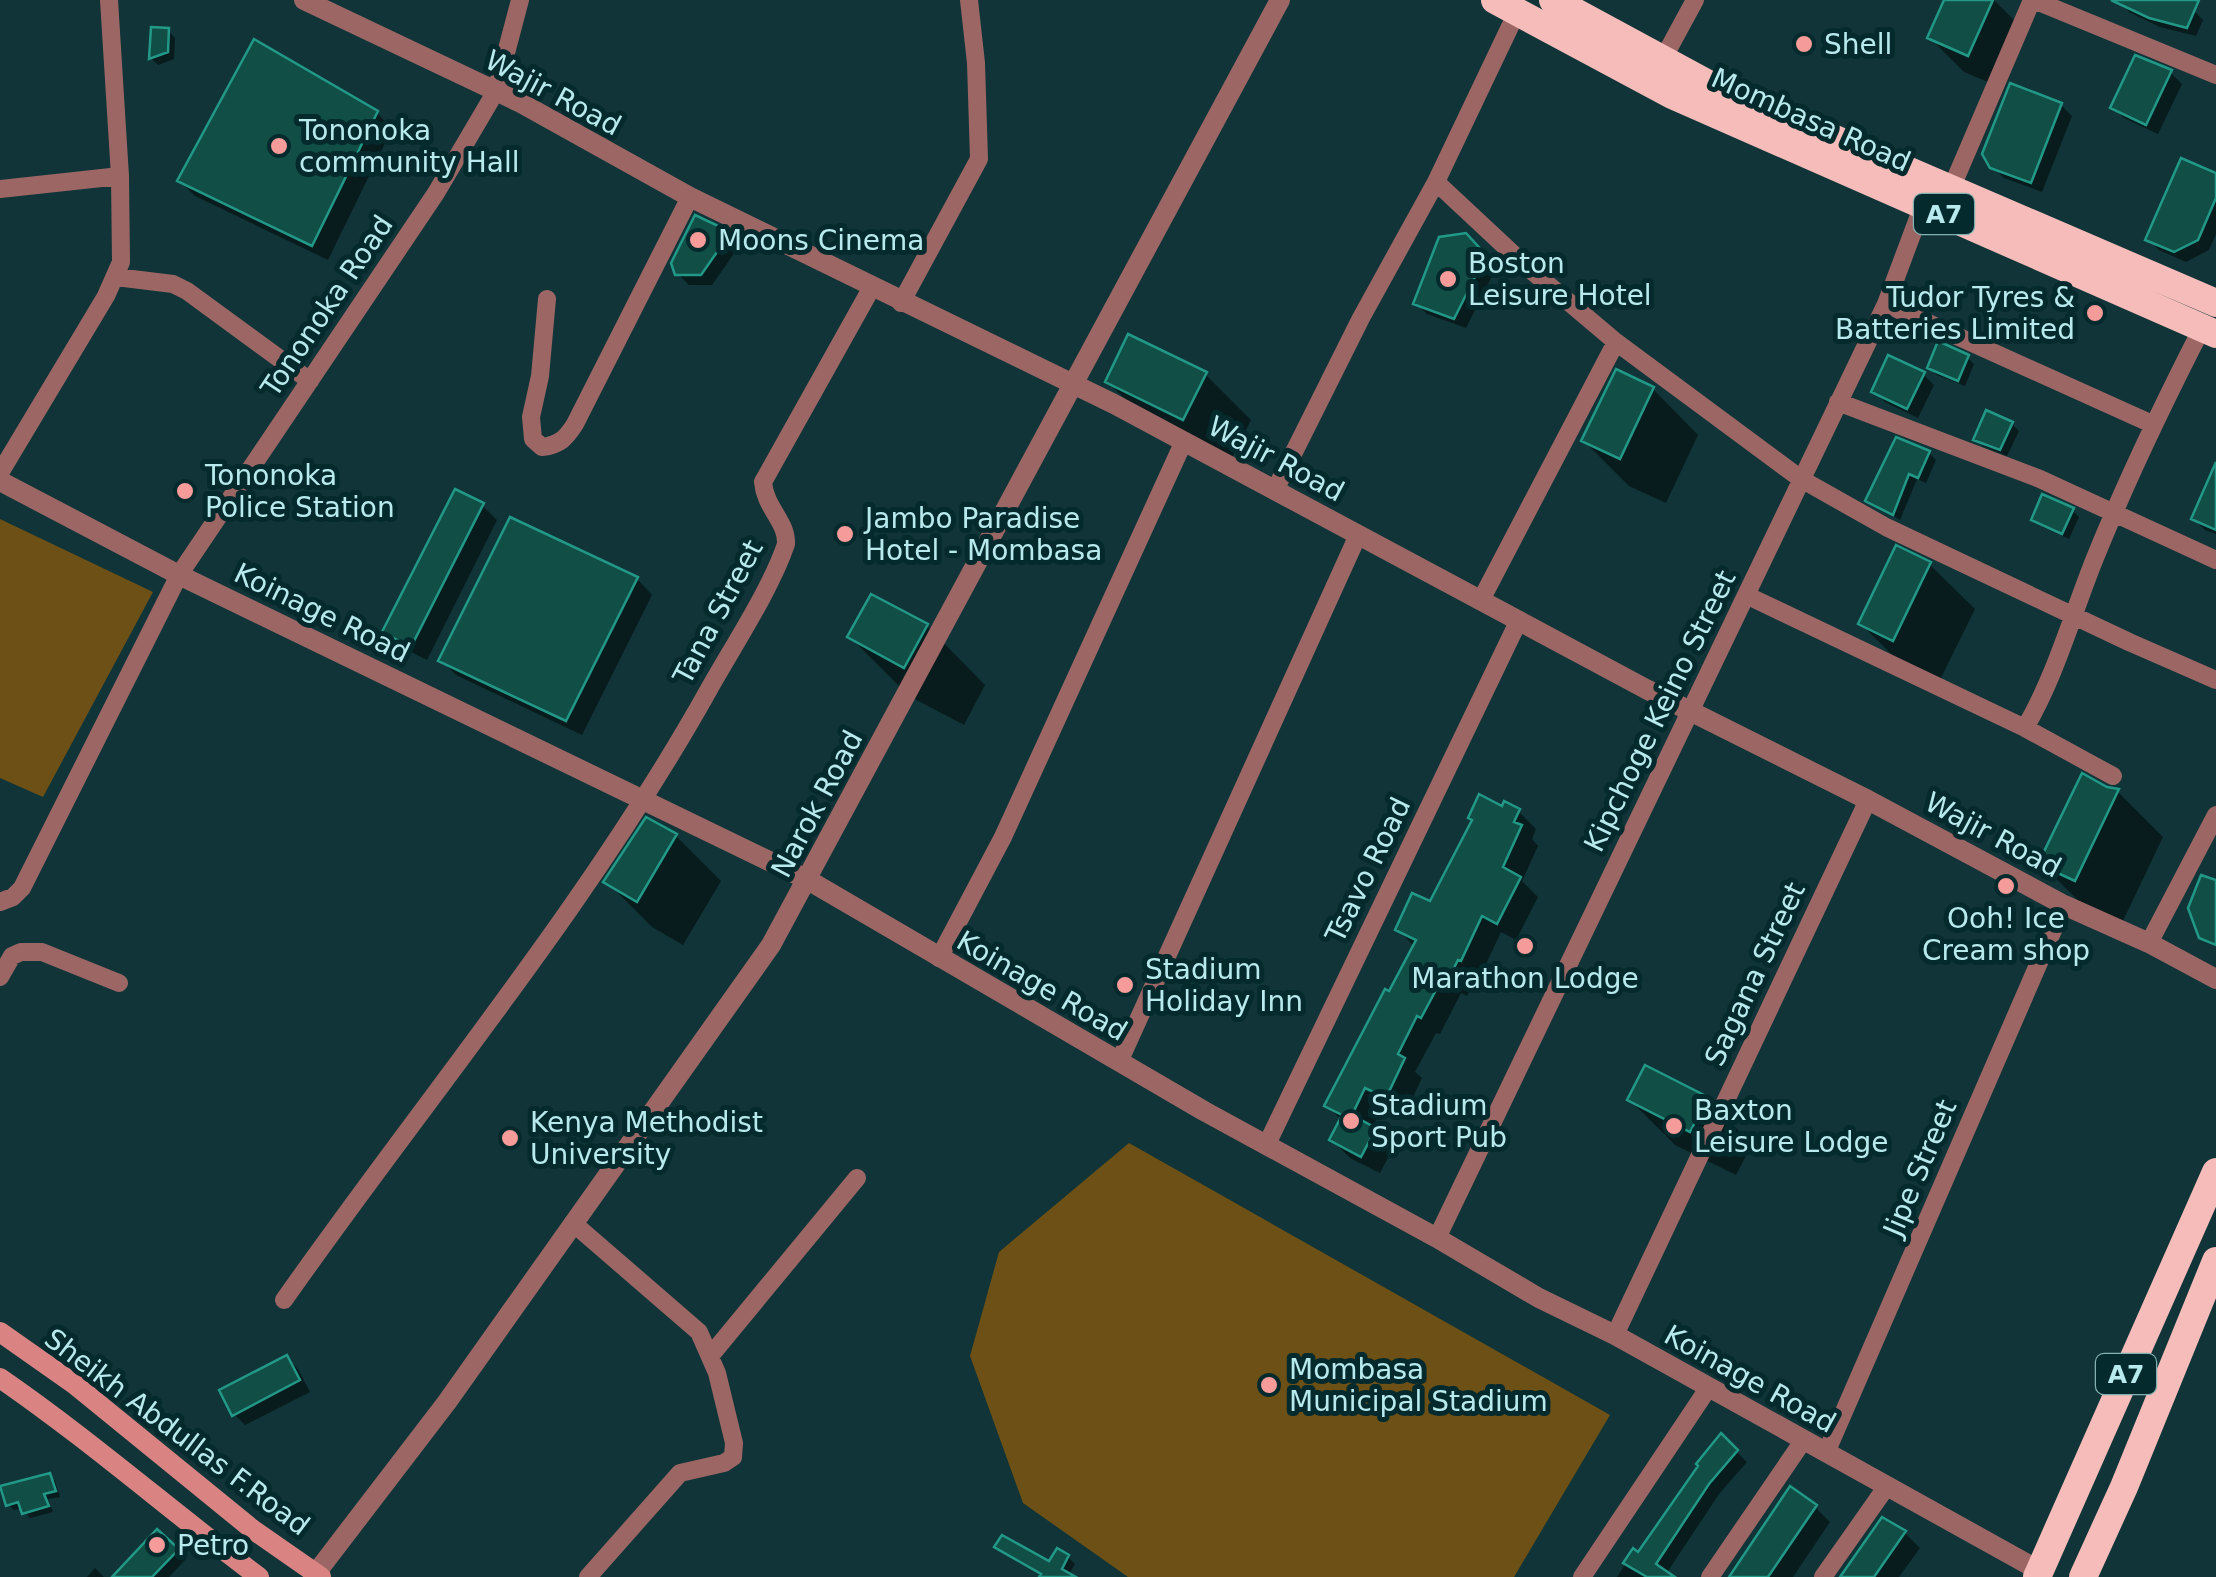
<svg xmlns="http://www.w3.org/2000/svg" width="2216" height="1577" viewBox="0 0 2216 1577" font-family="'DejaVu Sans',sans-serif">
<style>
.green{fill:#6c5016}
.shadow{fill:#0007}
.building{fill:#114e45;stroke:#229887;stroke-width:2.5}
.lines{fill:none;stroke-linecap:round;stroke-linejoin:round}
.minor{stroke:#9c6665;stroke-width:18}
.tertiary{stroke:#9c6665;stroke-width:20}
.secondary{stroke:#d98483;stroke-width:20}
.trunk{stroke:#f6bcba;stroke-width:28}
.poi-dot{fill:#f59b99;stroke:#042a2d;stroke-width:4}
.labels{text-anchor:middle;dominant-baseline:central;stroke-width:10;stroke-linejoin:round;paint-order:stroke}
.shield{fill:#042a2d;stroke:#82b0b3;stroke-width:2.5}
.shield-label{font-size:25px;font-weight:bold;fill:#b8eaed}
.poi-label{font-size:28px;fill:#b8eaed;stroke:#042a2d;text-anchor:start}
.street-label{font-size:28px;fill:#b8eaed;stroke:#042a2d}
</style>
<rect width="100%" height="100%" fill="#103437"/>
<path class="green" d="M0,519L153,592L43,797L0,778Z
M1129,1143L1610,1415L1514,1577H1128L1023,1503L970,1356L999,1252Z"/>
<path class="shadow" d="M1947,0H1994L2027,33L2002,88L1964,72L1930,38Z
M2120,0H2183L2203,20L2196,36L2160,27L2129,12Z
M153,30L168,31L175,38L174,59L158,65L151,58Z
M2171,73L2182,84L2158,134L2124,118L2113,107Z
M2061,105L2072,116L2042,192L2004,178L1992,166Z
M377,113L392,129L328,260L195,196L180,181Z
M2216,176V234L2209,250L2186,262L2159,250L2148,239Z
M729,234L740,245L712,285H689L677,273Z
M1477,248L1496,268L1466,328L1427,314L1416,303Z
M1967,357L1974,364L1965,386L1937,375L1930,368Z
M1617,373L1653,389L1698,435L1666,503L1629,486L1584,441Z
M1205,374L1251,420L1229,464L1153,427L1108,382Z
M1923,374L1934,385L1918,418L1885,402L1874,391Z
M2012,424L2019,431L2007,456L1983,446L1976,439Z
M1929,453L1936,460L1926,483L1917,479L1900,520L1868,500Z
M2216,468V534L2205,530L2194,519Z
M482,505L497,520L427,660L401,647L386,632Z
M2072,510L2079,517L2069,539L2041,526L2034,519Z
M562,542L637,579L652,595L582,735L456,675L441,660Z
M1929,564L1975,609L1938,684L1906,669L1861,624Z
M927,626L985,685L964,725L909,696L850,637Z
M2118,792L2163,837L2121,925L2087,909L2041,864Z
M1504,809L1518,811L1536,829L1532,839L1538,846L1522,881L1538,897L1516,940L1501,932L1480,977L1477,976L1467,996L1461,993L1440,1034L1436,1033L1415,1072L1422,1078L1405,1114L1384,1105L1372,1128L1393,1148L1380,1173L1350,1158L1332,1140L1342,1120L1327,1106L1415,947L1398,930L1431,904Z
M647,820L676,836L721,881L683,945L652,927L606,881Z
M1707,1099L1752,1144L1736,1175L1675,1145L1630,1100Z
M287,1358L298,1369L310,1392L245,1425L234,1414Z
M1721,1437L1747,1462L1719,1494L1666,1574L1671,1577H1617L1633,1552L1639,1556Z
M49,1475L55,1481L60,1497L48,1499L53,1512L30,1518L23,1508L14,1510L8,1504Z
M1815,1507L1830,1522L1793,1577H1732Z
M1883,1520L1905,1533L1920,1548L1899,1577H1843Z
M157,1533L186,1559L169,1577H116Z
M997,1547L1049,1565L1068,1557L1075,1564L1067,1577H1045Z
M95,1568L104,1577H87Z"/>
<path class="building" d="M1944,0H1993L1968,56L1927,38Z
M2111,0H2199L2187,28L2149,18Z
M151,27L169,28L168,52L149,59Z
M254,39L378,111L312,246L177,181Z
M2135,55L2172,70L2146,125L2110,108Z
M2010,83L2062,103L2031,183L1990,168L1982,154Z
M2181,158L2216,173V198L2198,240L2174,252L2145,240Z
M695,215L731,232L701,275H675L671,263Z
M1466,233L1486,255L1454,319L1413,304L1439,237Z
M1128,334L1207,372L1183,420L1105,382Z
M1938,341L1969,355L1958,381L1927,368Z
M1888,355L1925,372L1907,409L1871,392Z
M1616,369L1654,387L1620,459L1581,441Z
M1986,410L2013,422L2000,450L1973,440Z
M1896,437L1930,451L1918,478L1909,474L1893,515L1865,501Z
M2216,462V530L2191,519Z
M455,489L484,503L411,647L382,632Z
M2042,494L2074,508L2062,534L2031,520Z
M510,517L638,577L566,721L438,661Z
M1896,545L1931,562L1893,641L1858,624Z
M871,594L928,624L904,668L847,637Z
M2082,773L2107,787L2119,789L2075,881L2038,864Z
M1479,794L1502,806L1504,801L1520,809L1514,822L1522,825L1503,867L1521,877L1497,924L1482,916L1461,961L1458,960L1448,980L1443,977L1421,1018L1417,1016L1398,1054L1405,1058L1386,1098L1365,1088L1352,1115L1376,1128L1361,1157L1329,1140L1342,1115L1324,1106L1385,989L1389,991L1416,940L1395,930L1412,893L1430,901L1472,820L1468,818Z
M646,817L677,834L637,902L603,882Z
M2201,875L2216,880V945L2199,938L2188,908Z
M1645,1065L1708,1097L1690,1132L1627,1100Z
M287,1355L300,1380L232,1416L219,1390Z
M1721,1433L1738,1450L1709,1484L1656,1564L1675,1577H1647L1623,1563L1633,1548L1638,1552L1698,1466L1696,1464Z
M50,1473L56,1491L44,1494L49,1506L22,1514L18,1502L6,1506L0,1486Z
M1790,1486L1817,1505L1768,1577H1729Z
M1882,1517L1906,1531L1874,1577H1840Z
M157,1529L179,1549L152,1577H112Z
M1002,1535L1049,1561L1057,1548L1069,1555L1062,1569L1076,1577H1039L1041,1574L994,1547Z"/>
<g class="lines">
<path class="minor" d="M2034,0L2216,75
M1663,59L1695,0
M1436,182L1525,265L1616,342L1801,479L1886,527L2129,642L2216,680
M0,189L120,176
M1951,189L2032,0
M116,277L173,284L187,291L310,381
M547,299L540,376L531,417L533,439L542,447C560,445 566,438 575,424L690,197
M901,303L979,159L976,63L969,0
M1886,304L2152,424
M1838,402L2040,479L2216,560
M0,473L106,296L121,262L120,176L109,0
M1275,490L1361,318L1436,182L1517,12
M1748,596L2025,728C2056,675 2072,615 2095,558C2127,479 2163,404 2202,328
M1481,600L1616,342
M2025,728L2113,776
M0,902L13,897L22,888L179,575L436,193L496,91L520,0
M2149,943L2216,815
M939,958L1003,837L1184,441
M0,977L12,956L21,952H42L119,983
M1119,1062L1358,535
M1267,1144L1519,620
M573,1223L699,1332L717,1373L734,1443L733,1457L724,1463L680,1473L588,1577
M1437,1238L1886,304L1923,205
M284,1300C426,1098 587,907 708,691C732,648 771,589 786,544C787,521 765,508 763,482L872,287
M1615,1335L1868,800
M711,1355L857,1178
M1826,1453L2064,905
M1582,1577L1709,1387
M1710,1577L1803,1441
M1823,1577L1887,1486"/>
<path class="tertiary" d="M304,0L521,103L690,197L1114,404L1646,689L1868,800L2064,905L2149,943L2216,979
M0,481L179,575L808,880L1204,1111L1437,1238L1539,1298L1615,1335L2040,1571
M313,1577L447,1402L771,945L1280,0"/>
<path class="secondary" d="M0,1332L74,1384L252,1529L321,1577
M0,1378C90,1440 172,1512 259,1577"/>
<path class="trunk" d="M1495,0L1672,95L2216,334
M1553,0L1712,86L2216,303
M2037,1577L2216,1172
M2083,1577L2124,1487L2216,1261"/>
</g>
<g class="poi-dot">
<circle cx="1804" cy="44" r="10"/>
<circle cx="279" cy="146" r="10"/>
<circle cx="698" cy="240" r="10"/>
<circle cx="1448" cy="279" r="10"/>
<circle cx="2095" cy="313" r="10"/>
<circle cx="185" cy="491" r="10"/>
<circle cx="845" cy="534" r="10"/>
<circle cx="2006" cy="886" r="10"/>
<circle cx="1525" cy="946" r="10"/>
<circle cx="1125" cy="985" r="10"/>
<circle cx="1351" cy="1121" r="10"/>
<circle cx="1674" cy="1126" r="10"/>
<circle cx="510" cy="1138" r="10"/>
<circle cx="1269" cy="1385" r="10"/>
<circle cx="157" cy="1545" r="10"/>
</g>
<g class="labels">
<g class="shield">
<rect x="1914" y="194" width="60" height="40" rx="8"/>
<rect x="2096" y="1354" width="60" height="40" rx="8"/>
</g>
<g class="shield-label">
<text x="1944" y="214">A7</text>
<text x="2126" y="1374">A7</text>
</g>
<g class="poi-label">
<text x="1824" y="44">Shell</text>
<text x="299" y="130">Tononoka<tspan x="299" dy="32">community Hall</tspan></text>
<text x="718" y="240">Moons Cinema</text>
<text x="1468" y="263">Boston<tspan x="1468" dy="32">Leisure Hotel</tspan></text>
<text x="2075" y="297" text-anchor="end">Tudor Tyres &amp;<tspan x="2075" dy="32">Batteries Limited</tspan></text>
<text x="205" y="475">Tononoka<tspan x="205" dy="32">Police Station</tspan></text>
<text x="865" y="518">Jambo Paradise<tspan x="865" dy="32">Hotel - Mombasa</tspan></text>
<text x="2006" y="918" text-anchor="middle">Ooh! Ice<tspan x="2006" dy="32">Cream shop</tspan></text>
<text x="1145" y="969">Stadium<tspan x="1145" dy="32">Holiday Inn</tspan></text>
<text x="1525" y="978" text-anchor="middle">Marathon Lodge</text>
<text x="1371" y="1105">Stadium<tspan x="1371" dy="32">Sport Pub</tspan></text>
<text x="1694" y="1110">Baxton<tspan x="1694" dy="32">Leisure Lodge</tspan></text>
<text x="530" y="1122">Kenya Methodist<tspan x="530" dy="32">University</tspan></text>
<text x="1289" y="1369">Mombasa<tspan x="1289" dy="32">Municipal Stadium</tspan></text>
<text x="177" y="1545">Petro</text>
</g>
<g class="street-label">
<text transform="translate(553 93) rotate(28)">Wajir Road</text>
<text transform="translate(1811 120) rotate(24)">Mombasa Road</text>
<text transform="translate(327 306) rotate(-56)">Tononoka Road</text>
<text transform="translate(1276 459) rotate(28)">Wajir Road</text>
<text transform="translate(718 612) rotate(-62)">Tana Street</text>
<text transform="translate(322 613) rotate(26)">Koinage Road</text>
<text transform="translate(1660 711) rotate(-64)">Kipchoge Keino Street</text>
<text transform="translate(817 804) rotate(-62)">Narok Road</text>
<text transform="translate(1993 835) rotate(28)">Wajir Road</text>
<text transform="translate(1368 870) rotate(-64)">Tsavo Road</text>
<text transform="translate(1755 974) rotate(-65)">Sagana Street</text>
<text transform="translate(1042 986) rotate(30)">Koinage Road</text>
<text transform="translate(1920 1168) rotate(-67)">Jipe Street</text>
<text transform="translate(1750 1379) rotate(29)">Koinage Road</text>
<text transform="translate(177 1432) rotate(37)">Sheikh Abdullas F.Road</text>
</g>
</g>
</svg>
